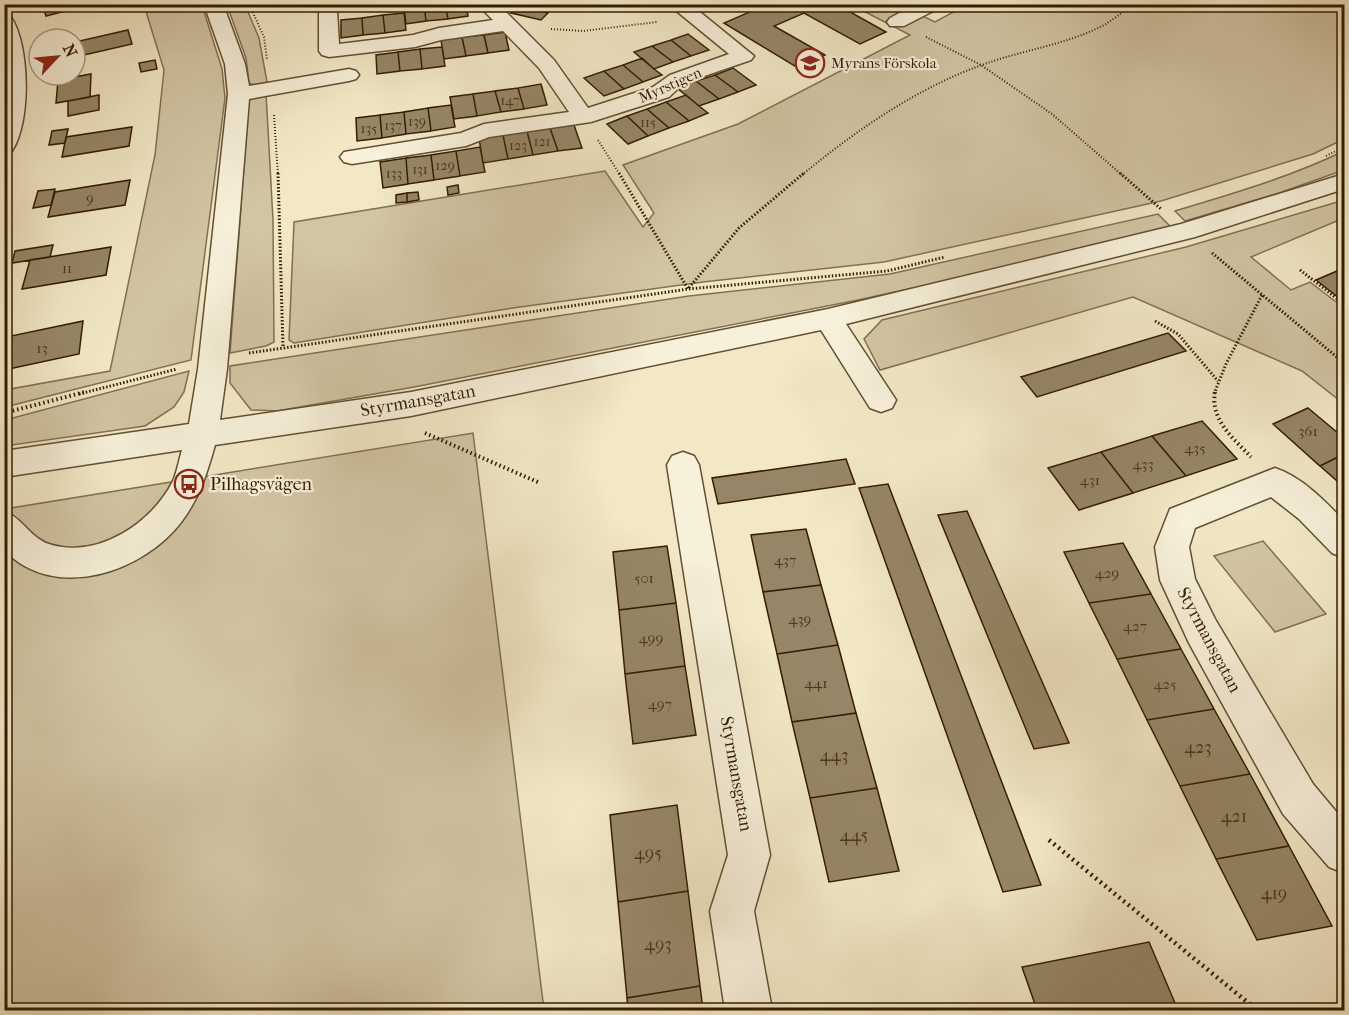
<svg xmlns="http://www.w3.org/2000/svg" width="1349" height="1015" viewBox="0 0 1349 1015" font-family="'IM FELL French Canon',serif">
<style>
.green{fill:#d2c5a4;stroke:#827052;stroke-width:1.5}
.building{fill:#968667;stroke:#331c00;stroke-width:1.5}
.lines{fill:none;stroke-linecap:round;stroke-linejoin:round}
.minor-casing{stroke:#634f32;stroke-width:3}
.path-far3{stroke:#331c00;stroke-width:2;stroke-dasharray:1 2;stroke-linecap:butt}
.path-far2{stroke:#331c00;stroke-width:3;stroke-dasharray:1.5 2;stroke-linecap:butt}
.path-far1{stroke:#331c00;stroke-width:4;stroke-dasharray:1.5 3;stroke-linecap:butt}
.path{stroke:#331c00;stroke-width:4.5;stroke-dasharray:2 4;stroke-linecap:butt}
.minor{fill:#f7f0da;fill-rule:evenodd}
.labels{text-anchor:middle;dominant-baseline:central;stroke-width:4.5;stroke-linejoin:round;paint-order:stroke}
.far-number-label{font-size:14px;fill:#4c361a}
.far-poi-label{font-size:15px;fill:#331c00;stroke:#f7f0da;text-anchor:start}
.far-street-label{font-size:15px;fill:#331c00;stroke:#f7f0da}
.number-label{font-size:15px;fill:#4c361a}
.street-label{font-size:18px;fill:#331c00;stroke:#f7f0da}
.poi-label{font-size:18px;fill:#331c00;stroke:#f7f0da;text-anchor:start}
.near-number-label{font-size:18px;fill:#4c361a}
</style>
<rect width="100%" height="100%" fill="#f2e8c6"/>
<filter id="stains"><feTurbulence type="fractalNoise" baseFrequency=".00333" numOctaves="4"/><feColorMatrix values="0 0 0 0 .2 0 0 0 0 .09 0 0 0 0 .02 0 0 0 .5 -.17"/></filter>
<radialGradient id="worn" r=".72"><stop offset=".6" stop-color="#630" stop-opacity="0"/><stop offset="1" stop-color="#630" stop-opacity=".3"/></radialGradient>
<path class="green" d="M968,4L1344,5V139L1313,154L1161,201L884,262L703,282L513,308L294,343L289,340L294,222L605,171L643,227L654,213L623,165L738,124L910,35L852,5H899L935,22Z
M144,5H202L222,69L225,98L191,360L5,407V390L110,371L155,155L164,70Z
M227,5H245L259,38L267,82L254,85L249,83L246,58Z
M266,93L273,220L274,342L266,346L230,353L249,100Z
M1344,151V170L1279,193L1185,221L1175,211C1232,194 1290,177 1344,151Z
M1344,200V218L1251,257L1291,290L1310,282L1344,308V404L1302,371L1133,297L880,370L864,339L882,320L1186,247Z
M1158,214L1170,226L1033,262L858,300L414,387L277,411L251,410L230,383V366L689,296L890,274Z
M189,371L184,392L174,407L145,426L5,446V420Z
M473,433L544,1010H5V509Z
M1263,541L1326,614L1275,632L1214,556Z"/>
<path class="building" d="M42,4H75L77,8L46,16Z
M424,4L426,21L406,24L404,7Z
M424,4H445L448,19L426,21Z
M445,4H466L468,16L448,19Z
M768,4H836L886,32L860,44L804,13L774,26L825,55L798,68L724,23Z
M518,6L548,13L541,20L511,13Z
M404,13L406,30L385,33L383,15Z
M383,15L385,33L363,35L362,18Z
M362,18L363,35L341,38V20Z
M128,30L132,44L75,57V42Z
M505,32L509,50L488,53L484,35Z
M688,34L709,50L691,56L671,40Z
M484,35L488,53L466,56L462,37Z
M462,37L466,56L444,59L441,40Z
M671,40L691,56L673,62L652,46Z
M652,46L673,62L654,69L634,52Z
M442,47L445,66L422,69L420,49Z
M420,49L422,69L400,71L398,52Z
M398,52L400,71L377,74L376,55Z
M642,58L654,69L662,75L643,82L623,65Z
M155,60L157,69L141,72L139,63Z
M623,65L643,82L624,89L604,71Z
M733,68L756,85L738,92L715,75Z
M604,71L624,89L604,96L584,78Z
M91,74L90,97L56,103L58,80Z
M715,75L738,92L719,99L696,81Z
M696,81L719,99L699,106L677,88Z
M541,84L547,105L524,109L518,88Z
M518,88L524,109L501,112L495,91Z
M495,91L501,112L477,116L473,94Z
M473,94L477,116L454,119L450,97Z
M99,95V110L68,116V101Z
M686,95L699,106L708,113L689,121L666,102Z
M666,102L689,121L669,128L647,109Z
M451,105L455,127L431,131L428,108Z
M428,108L431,131L406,134L404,112Z
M647,109L669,128L648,136L627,116Z
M404,112L406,134L382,138L380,115Z
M380,115L382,138L357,141L356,118Z
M627,116L648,136L628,144L607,124Z
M574,125L582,148L558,151L550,128Z
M132,127L129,146L62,157L66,137Z
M550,128L558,151L533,155L527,131Z
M68,129L65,143L49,145L52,131Z
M527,131L533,155L508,159L503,135Z
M503,135L508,159L483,163L479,138Z
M480,147L485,172L460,176L456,151Z
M456,151L460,176L434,180L431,155Z
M431,155L434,180L408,184L406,158Z
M406,158L408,184L383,188L380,162Z
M130,180L125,205L48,217L55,192Z
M458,185L459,193L448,195L447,187Z
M55,189L51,205L33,208L38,191Z
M418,192L419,200L407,202V193Z
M407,193V202L396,203V195Z
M53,245L50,257L12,263L15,251Z
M111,247L106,275L22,289L30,260Z
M1344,268V296L1339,298L1316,280Z
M83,321L79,354L4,370L6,337Z
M1168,333L1186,351L1037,397L1021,377Z
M1308,408L1344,438V454L1320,466L1273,424Z
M1202,421L1237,459L1186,476L1152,436Z
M1152,436L1186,476L1133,493L1101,452Z
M1101,452L1133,493L1079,510L1048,468Z
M1344,454V487L1320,466Z
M846,459L855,484L718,504L712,478Z
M888,484L1041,885L1003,892L859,488Z
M967,511L1069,743L1034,749L938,515Z
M806,529L821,585L763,592L751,535Z
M1123,543L1151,594L1089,603L1064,552Z
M667,546L676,603L619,610L613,552Z
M821,585L838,645L777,654L763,592Z
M1151,594L1181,649L1117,659L1089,603Z
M676,603L685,666L625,674L619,610Z
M838,645L856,713L792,722L777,654Z
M1181,649L1214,709L1147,720L1117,659Z
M685,666L696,735L633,744L625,674Z
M1214,709L1250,774L1180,786L1147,720Z
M856,713L877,788L810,798L792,722Z
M1250,774L1289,846L1216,859L1180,786Z
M877,788L899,871L829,882L810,798Z
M677,805L688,891L618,902L610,815Z
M1289,846L1332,926L1257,940L1216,859Z
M688,891L700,986L627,998L618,902Z
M1149,942L1178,1010H1037L1022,967Z
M700,986L703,1010H628L627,998Z"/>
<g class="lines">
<g class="minor-casing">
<path id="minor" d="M204,4H223L245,64L249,86L349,69L356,71L359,75L356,79L349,81L249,99L227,369L220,420L411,392L828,309L1181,224L1344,174V189L1195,237L846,324L896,400L892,408L881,412L870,408L821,330L411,416L215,445C207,473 200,497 182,521C144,572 55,603 4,550V511C23,518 31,540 52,545C99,558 152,523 173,481C177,472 179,460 182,450L4,477V451L189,424L198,369L228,94L225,64Z
M319,4H345L337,10L339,44L413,35L439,28L493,20L482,9L485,5H499L554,60L588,108L653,87L670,75L729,54L668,4H690L754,56L751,60L684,83L669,97L591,122L489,137L466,146L352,164L344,162L340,157L344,152L461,133L484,124L569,112L539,68L503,31L441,40L415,47L329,57L322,55L319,51Z
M916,4H941L939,8L904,26H890L887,22L890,18Z
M4,15L11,17C30,45 31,123 12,151L4,153Z
M683,452L694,456L699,465L770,855L754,911L772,1010H725L710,911L728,855L667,465L672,456Z
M1275,468C1302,477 1325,501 1344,521V558L1332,553L1299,519L1271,497L1195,528L1189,547L1195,579L1215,619L1313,784L1344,821V873L1329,867L1283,814L1189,643L1160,580L1155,547L1170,509Z"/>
</g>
<path class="path-far3" d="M249,4L264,37L267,60
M861,4L871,9
M551,29L583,31L657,22
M926,37L981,65L1052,114L1122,175
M274,115L278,175
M598,140L620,175
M1326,156L1344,147
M802,175C855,131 917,88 982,65C1022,50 1066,45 1104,25C1114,19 1124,11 1134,4"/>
<path class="path-far2" d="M278,173L283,348
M619,173L688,289L739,228L804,173
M1120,173L1161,209
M1212,253L1344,363
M1300,270L1344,304
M1155,321L1178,334L1218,381
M249,353L688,289L887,271L945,257
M79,394L177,369
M1214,394L1226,364L1262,295"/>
<path class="path-far1" d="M1215,392C1210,420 1234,439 1251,457
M4,413L85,392
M425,433L540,483"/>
<path class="path" d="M1049,840L1257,1010"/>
<use href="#minor" class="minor"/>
</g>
<defs>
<g id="school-ring" transform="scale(1.5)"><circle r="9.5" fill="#f7f0da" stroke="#8f2418" stroke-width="1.5"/><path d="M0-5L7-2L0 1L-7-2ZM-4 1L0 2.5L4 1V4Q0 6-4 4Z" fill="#8f2418"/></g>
<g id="bus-ring" transform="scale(1.5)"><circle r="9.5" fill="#f7f0da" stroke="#8f2418" stroke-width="1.5"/><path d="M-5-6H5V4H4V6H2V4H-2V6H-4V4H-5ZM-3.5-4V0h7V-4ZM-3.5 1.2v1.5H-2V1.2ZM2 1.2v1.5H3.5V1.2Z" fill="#8f2418"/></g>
</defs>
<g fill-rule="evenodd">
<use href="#school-ring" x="810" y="63"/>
<use href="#bus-ring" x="189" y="484"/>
</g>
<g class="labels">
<g class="far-number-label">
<text x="510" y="100">147</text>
<text x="417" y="121">139</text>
<text x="648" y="122">115</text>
<text x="393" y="125">137</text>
<text x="369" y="128">135</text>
<text x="542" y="141">121</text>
<text x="518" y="145">123</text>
<text x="445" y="165">129</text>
<text x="420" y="169">131</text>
<text x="394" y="173">133</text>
<text x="90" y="198">9</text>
<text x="67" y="268">11</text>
</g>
<g class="far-poi-label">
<text x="831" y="63">Myrans Förskola</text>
</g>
<g class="far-street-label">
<text transform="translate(670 85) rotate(-24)">Myrstigen</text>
</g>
<g class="number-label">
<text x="42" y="348">13</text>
<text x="1308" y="431">361</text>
<text x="1195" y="448">435</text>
<text x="1143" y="464">433</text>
<text x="1090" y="480">431</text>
<text x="785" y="560">437</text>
<text x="1107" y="573">429</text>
<text x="644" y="578">501</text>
<text x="800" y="619">439</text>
<text x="1135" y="626">427</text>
<text x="651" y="638">499</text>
<text x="816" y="683">441</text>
<text x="1165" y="684">425</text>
<text x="660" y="704">497</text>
</g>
<g class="street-label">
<text transform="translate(418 401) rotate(-10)">Styrmansgatan</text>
<text transform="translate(1209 640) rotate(62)">Styrmansgatan</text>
<text transform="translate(736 774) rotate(80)">Styrmansgatan</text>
</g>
<g class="poi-label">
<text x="210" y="484">Pilhagsvägen</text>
</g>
<g class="near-number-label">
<text x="1198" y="747">423</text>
<text x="834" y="755">443</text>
<text x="1234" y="816">421</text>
<text x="854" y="835">445</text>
<text x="648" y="853">495</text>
<text x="1274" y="893">419</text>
<text x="658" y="944">493</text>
</g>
</g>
<rect width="1349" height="1015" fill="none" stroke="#f2e8c6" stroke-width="24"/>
<rect x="6" y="6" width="1337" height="1003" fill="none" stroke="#331c00" stroke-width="3"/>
<rect x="12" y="12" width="1325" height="991" fill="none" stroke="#331c00" stroke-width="1.5"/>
<g transform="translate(57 57) rotate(64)"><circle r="28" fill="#f7f0da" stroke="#a99b83" stroke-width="1.5"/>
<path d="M0-4.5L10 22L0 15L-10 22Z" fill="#8f2418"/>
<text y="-9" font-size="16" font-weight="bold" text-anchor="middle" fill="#331c00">N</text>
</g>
<rect width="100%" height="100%" filter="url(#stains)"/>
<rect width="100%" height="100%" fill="url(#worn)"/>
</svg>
